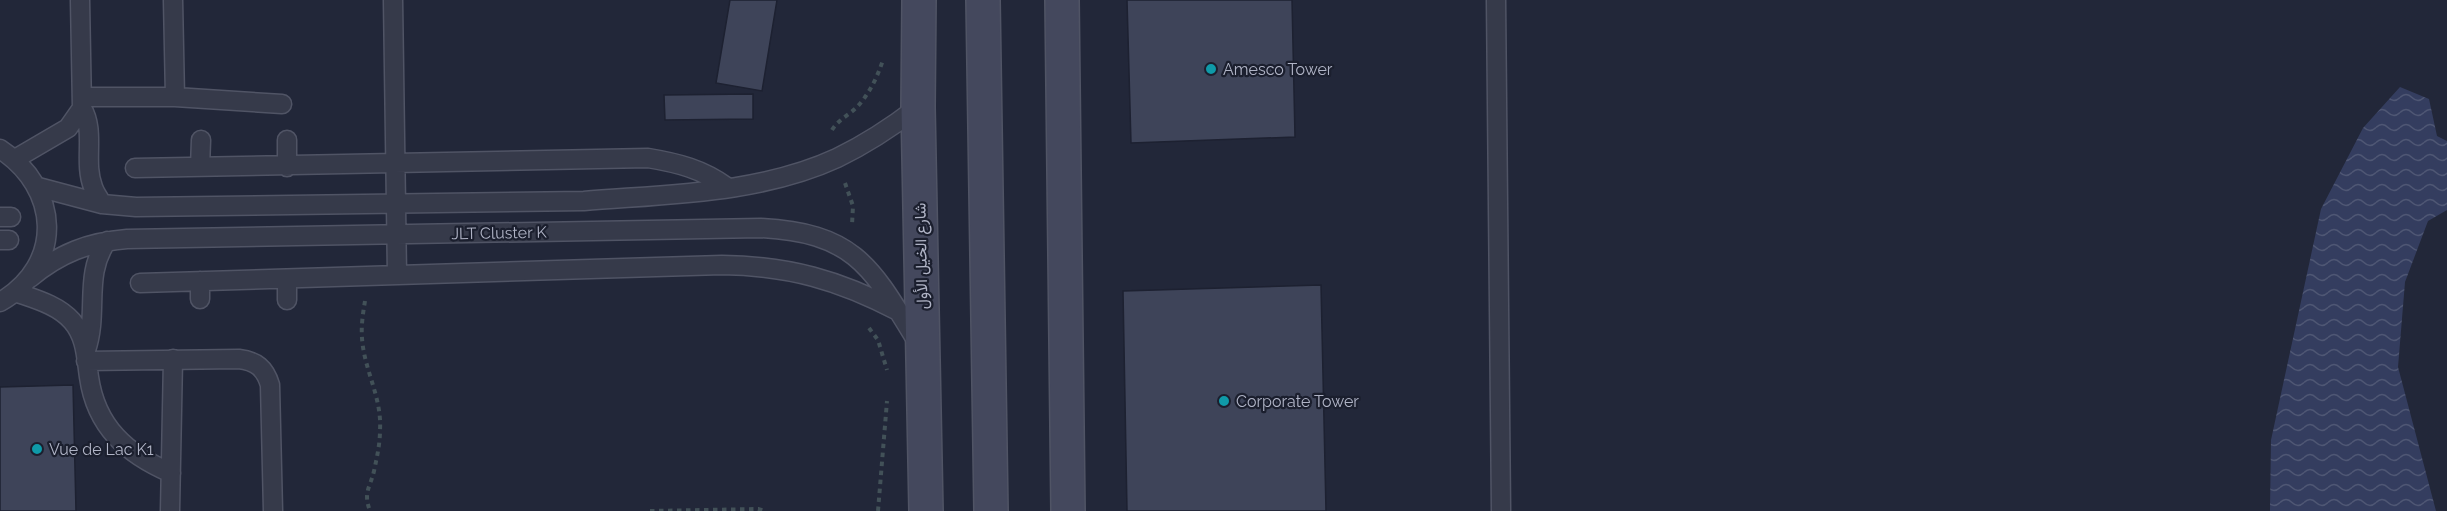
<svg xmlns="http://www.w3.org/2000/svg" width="2447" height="511" viewBox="0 0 2447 511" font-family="Raleway,Vazirmatn,sans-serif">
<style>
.water{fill:url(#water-waves)}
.building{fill:#3e4459;stroke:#1d2131;stroke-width:1.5}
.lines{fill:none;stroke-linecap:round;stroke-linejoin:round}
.lane-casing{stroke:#505465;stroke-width:21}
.secondary-casing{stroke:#505465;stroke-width:36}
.path{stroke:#425158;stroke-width:4;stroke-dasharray:4.5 4.5;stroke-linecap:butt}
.lane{stroke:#363a4a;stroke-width:18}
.secondary{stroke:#44485d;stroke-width:33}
.culture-dot{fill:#0f9aa8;stroke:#1b1f2e;stroke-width:2}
.labels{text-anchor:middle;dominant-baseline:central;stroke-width:4.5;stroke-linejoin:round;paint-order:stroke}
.poi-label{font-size:16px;fill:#b0b4c6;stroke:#1b1f2e;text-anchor:start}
.street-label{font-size:16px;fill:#b0b4c6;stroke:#1b1f2e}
</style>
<defs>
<pattern id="water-waves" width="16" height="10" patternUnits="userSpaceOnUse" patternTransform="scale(1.5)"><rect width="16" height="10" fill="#343d5f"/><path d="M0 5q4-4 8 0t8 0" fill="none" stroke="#4f5774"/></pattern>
</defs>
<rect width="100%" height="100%" fill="#222739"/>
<path class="water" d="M2400,87L2429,99L2437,136L2447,141V210L2428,221L2405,282L2398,367L2436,511H2270L2271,440L2321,209L2363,128Z"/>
<path class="building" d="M730,0H777L762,91L716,83Z
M1127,0H1292L1295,137L1131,143Z
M753,94V119L665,120L664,95Z
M1321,285L1326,511H1127L1123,291Z
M73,385L76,511H0V387Z"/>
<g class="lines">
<g class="lane-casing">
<path id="lane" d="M393,0L397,275
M1496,0L1501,511
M82,97H175L173,0
M175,97L282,104
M82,108C96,132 83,161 93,187C95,193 99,198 102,204
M287,140V167
M0,149C60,188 65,264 0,302
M15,159L68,128L82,108L80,0
M200,167L201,140
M135,168L648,158C678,163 702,169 727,187
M38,187L102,204L136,207L584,201C667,194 759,194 837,158C866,144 892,127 918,107
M0,217H11
M0,240H9
M30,278C60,253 89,242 127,239L761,228C856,233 872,268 918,343
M287,279V300
M200,281V299
M140,283L722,265C789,266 839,280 898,311
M15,292C35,299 58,305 72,321C86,337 86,357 89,377C96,427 127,454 171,473
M86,350C99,312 83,275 107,241
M86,361L239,359C256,361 265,368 270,385L273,511
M170,511L173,359"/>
</g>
<g class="secondary-casing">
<path id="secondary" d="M919,0L918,107L926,511
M983,0L991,511
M1062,0L1068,511"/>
</g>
<path class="path" d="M832,130C838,120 849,115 857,107C869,94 877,78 883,60
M845,183L853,206L852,225
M365,301C363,313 361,326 362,338C364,370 382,397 380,430C380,444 377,457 374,471C370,488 363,492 370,511
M869,328L878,340L887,370
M650,511L758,509L765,511
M878,511L887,401"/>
<use href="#lane" class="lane"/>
<use href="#secondary" class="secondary"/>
</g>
<g class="culture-dot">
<circle cx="1211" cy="69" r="6"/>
<circle cx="1224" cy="401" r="6"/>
<circle cx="37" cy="449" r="6"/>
</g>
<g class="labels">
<g class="poi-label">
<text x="1223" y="69">Amesco Tower</text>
<text x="1236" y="401">Corporate Tower</text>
<text x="49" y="449">Vue de Lac K1</text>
</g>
<g class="street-label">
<text transform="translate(499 233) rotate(-1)">JLT Cluster K</text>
<text transform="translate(921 256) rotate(-91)">شارع الخيل الأول</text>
</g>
</g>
</svg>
